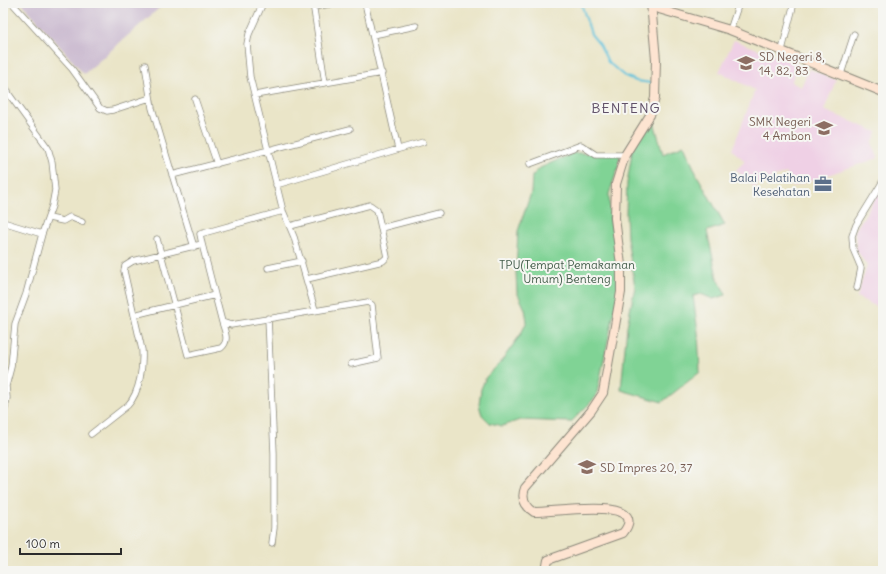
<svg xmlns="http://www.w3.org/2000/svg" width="886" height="574" viewBox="0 0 886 574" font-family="Delius,sans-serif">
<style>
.built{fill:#efd0e5}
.industrial{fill:#cdbed2}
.green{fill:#80d395;stroke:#567f60}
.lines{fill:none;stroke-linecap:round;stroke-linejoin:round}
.stream{stroke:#5fc3dd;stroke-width:2}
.street-casing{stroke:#8a887a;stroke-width:7}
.secondary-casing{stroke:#8a887a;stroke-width:10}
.street{stroke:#fff;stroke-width:5.5}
.secondary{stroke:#fde4d1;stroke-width:8}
.labels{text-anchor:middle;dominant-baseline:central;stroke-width:4;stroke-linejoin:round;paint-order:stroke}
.education-label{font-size:12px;fill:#785e54;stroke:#f6f6f2;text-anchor:start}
.service-label{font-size:12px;fill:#4e5e75;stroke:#f6f6f2;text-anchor:end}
.park-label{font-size:12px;fill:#445d4b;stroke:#f6f6f2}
.quarter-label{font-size:14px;letter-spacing:1px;fill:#615169;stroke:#f6f6f2}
</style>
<rect width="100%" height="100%" fill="#f6f6f2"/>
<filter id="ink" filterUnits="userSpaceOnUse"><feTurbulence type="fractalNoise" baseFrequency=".025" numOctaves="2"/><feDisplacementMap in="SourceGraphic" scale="8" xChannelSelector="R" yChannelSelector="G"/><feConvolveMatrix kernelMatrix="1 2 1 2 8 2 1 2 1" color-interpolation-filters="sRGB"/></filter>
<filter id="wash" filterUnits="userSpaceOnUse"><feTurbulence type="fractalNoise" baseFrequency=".012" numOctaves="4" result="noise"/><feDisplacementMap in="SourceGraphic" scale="16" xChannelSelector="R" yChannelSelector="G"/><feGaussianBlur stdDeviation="0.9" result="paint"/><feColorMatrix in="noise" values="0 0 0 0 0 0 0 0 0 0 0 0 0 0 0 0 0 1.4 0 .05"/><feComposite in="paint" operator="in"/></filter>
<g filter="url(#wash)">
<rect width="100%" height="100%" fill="#eae5c8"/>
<path class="built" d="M734,40L799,65L791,82L801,87L809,69L836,80L824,110L877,132L872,143L878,158L792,187L786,173L759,183L755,188L736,170L745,161L732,150L755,90L719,72Z
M883,185V310L857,297L867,266L856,249L855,231Z"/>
<path class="industrial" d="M22,3H165L84,74Z"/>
<path class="green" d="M652,115L663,154L684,145L697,175L725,225L707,231L717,277L726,295L713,299L701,294L693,296L698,332L700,372L662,402L621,390L627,326L635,287L627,238L626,213L627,183L633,146Z
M573,153L620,154L618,168L609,194L610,219L619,262L618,294L596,397L571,422L520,420L502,426L490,423L482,415L479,405L481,389L486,377L500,363L521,334L527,321L525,309L517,292L516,272L518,231L531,193L532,176L540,168Z"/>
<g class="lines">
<path class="stream" d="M581,3L591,34L600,45L608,62L623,75L636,81L652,83"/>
</g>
</g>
<g filter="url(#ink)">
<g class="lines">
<g class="street-casing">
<path id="street" d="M12,3L72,69L100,108L107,111L113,110L150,98
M263,3L249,34L247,44L250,77L283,211L294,237L315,310
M313,3L325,83
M365,3L398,149
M314,7L335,3
M730,30L739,3
M373,35L416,26
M782,50L794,3
M145,65L152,108L194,247
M841,74L854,34
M3,86L48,148L52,162L55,190L52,206L42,234L26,294L15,324L11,367L6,386L7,398L3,418
M255,95L382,73
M3,96L8,91
M195,99L217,164
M530,164L581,145L596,155H625
M172,175L350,129
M276,185L423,142
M49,218L63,221L70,217L82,222
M3,222L42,234
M290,226L370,205L377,210L381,228
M157,239L188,355L221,348C230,341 225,332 222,322
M268,268L302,261
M307,279L383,261L387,257L381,228L439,213
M857,288L861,268L853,249L852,236L856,225L883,181
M215,295L222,322L231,325L368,302L372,305L378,358L351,364
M134,315L215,295L202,244
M268,318L274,453V528L272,543
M91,434L128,405C140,392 143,367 142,350L124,271L125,266L133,261L202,244L200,234L283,211"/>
</g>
<g class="secondary-casing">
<path id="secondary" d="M652,7L730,30L883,92
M546,571L548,560L623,533C653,495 551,513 534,512C525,506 521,498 525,488L591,411L603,393L621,292V265L615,218L616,184L625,155L650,115L655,98L656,60L651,3"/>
</g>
<use href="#street" class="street"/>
<use href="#secondary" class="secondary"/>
</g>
</g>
<defs>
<g id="school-bare" transform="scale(1.38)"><path d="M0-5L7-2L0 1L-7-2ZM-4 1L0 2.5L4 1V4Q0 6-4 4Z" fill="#8d6e63" stroke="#f6f6f2" stroke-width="2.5" paint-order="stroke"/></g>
<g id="office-bare" transform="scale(1.38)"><path d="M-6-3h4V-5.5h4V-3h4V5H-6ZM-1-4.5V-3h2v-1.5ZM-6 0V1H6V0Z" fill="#5c6f8a" stroke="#f6f6f2" stroke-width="2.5" paint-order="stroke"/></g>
</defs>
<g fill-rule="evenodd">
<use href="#school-bare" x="746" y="63"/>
<use href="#school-bare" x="824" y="128"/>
<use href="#office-bare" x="823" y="184"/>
<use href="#school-bare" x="587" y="467"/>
</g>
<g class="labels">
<g class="education-label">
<text x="759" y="56">SD Negeri 8,<tspan x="759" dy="14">14, 82, 83</tspan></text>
<text x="811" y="121" text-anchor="end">SMK Negeri<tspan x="811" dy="14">4 Ambon</tspan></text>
<text x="600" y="467">SD Impres 20, 37</text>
</g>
<g class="service-label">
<text x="810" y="177">Balai Pelatihan<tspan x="810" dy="14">Kesehatan</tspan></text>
</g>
<g class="park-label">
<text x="567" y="264">TPU(Tempat Pemakaman<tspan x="567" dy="14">Umum) Benteng</tspan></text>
</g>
<g class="quarter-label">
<text x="626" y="108">BENTENG</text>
</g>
</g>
<rect width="886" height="574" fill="none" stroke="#f6f6f2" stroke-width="16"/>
<path d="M20 548v6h101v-6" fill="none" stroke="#2b2b2b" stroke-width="2"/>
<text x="26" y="548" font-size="12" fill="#2b2b2b" stroke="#f6f6f2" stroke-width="3" paint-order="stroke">100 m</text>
</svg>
